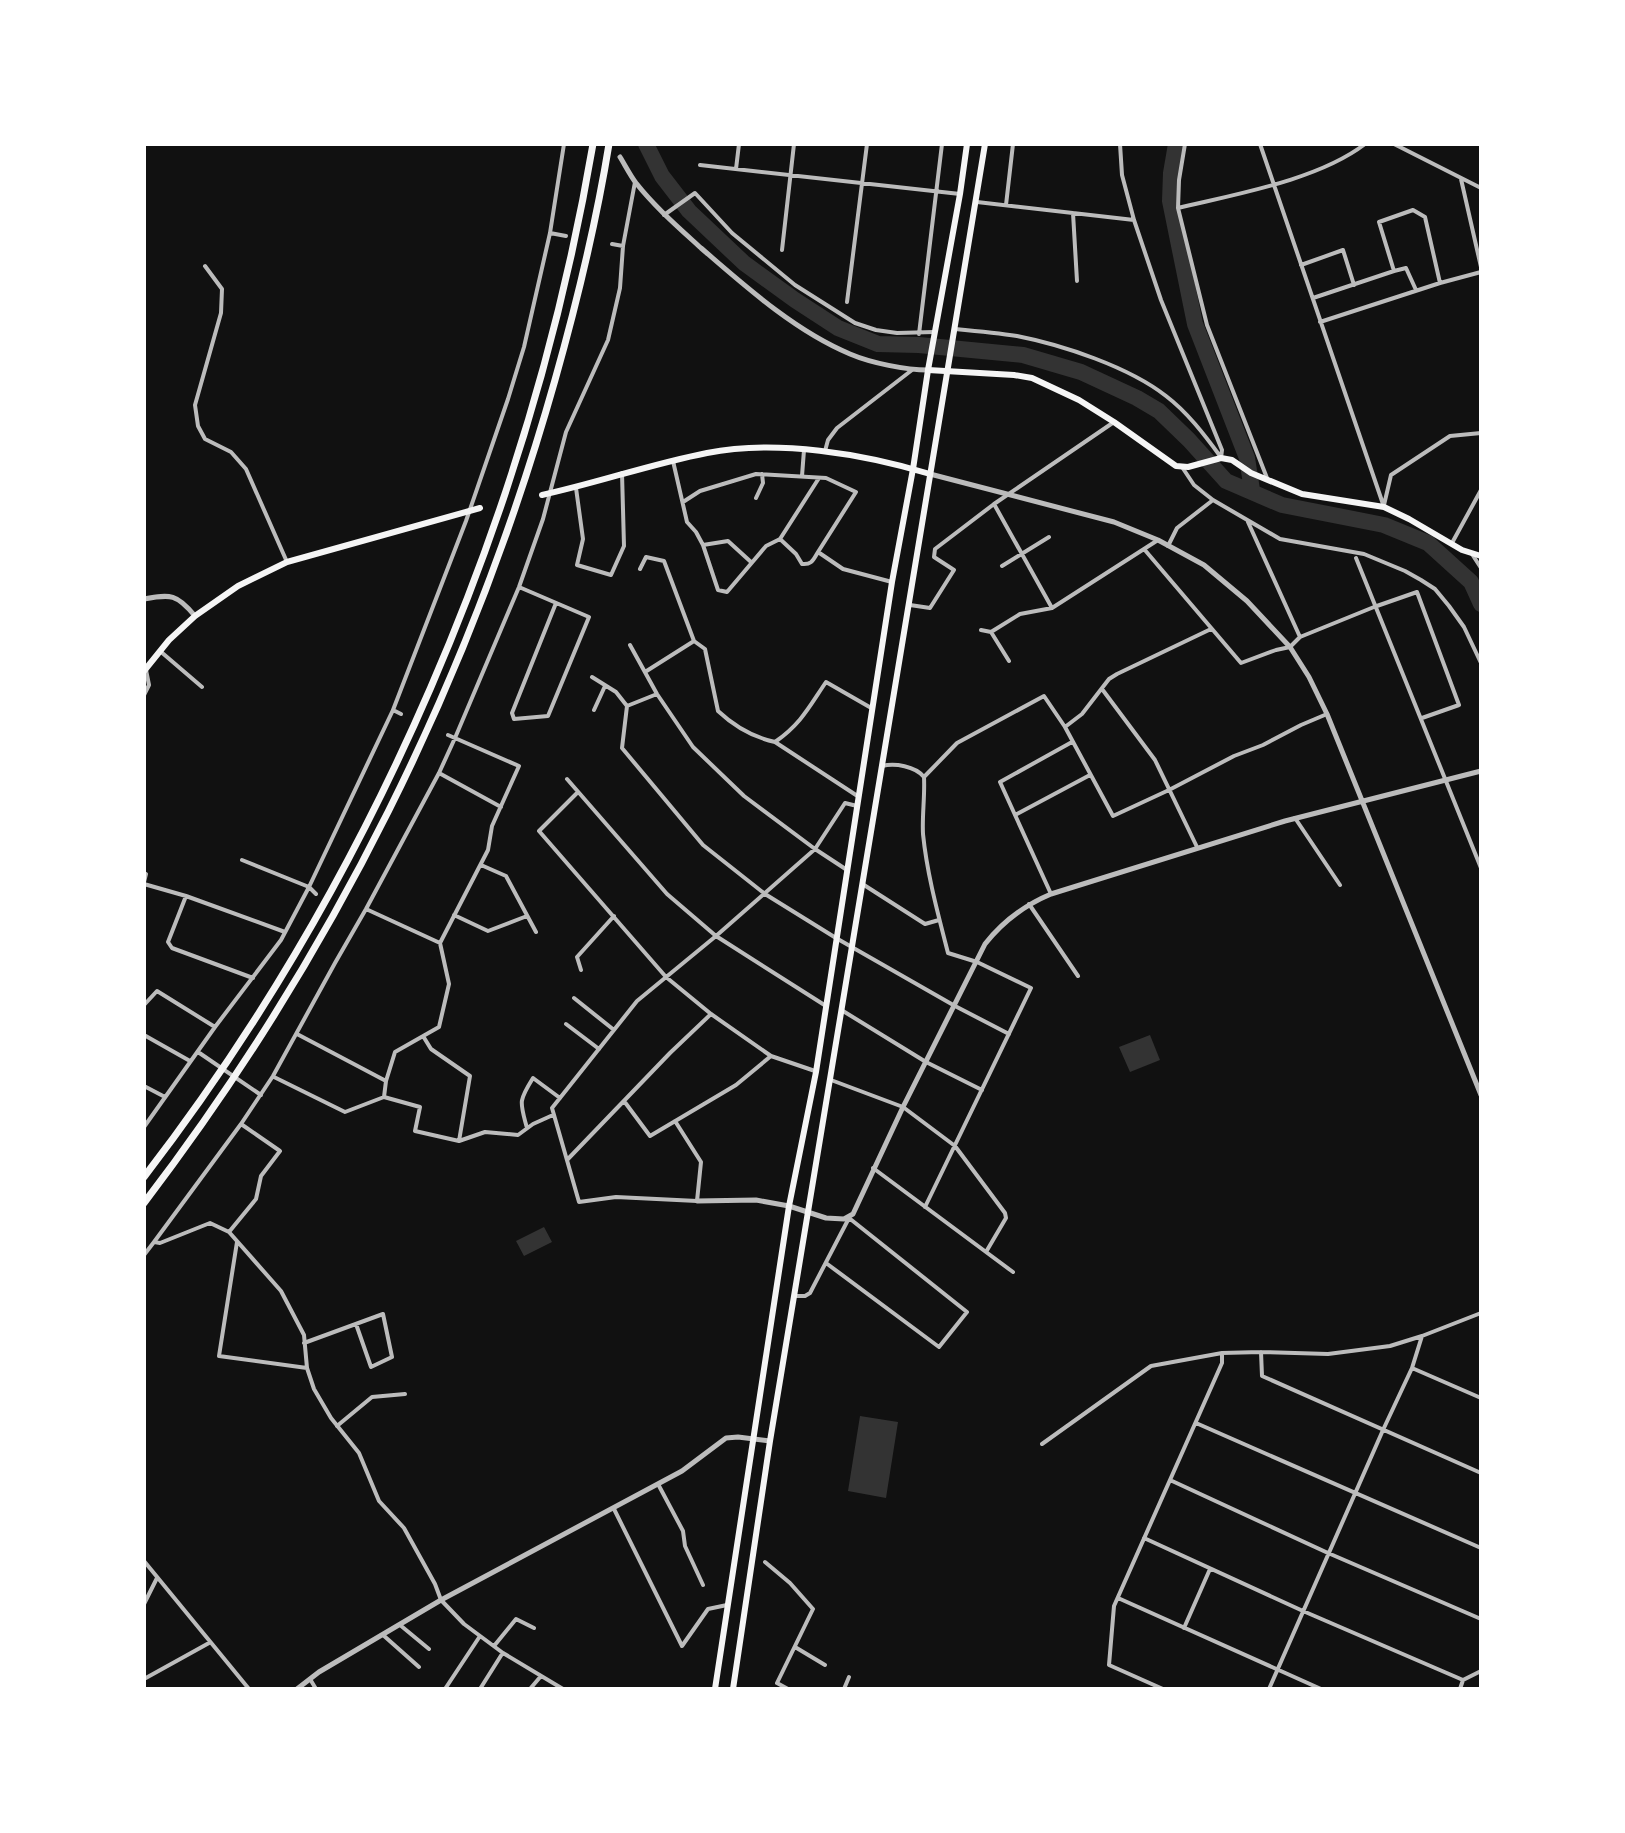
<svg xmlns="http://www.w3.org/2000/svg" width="1625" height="1833" viewBox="0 0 1625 1833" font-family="Signika,sans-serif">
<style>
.water{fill:#333}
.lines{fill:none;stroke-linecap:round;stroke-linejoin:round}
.river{stroke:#333;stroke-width:16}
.minor{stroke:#bcbcbc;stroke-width:4}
.tertiary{stroke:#bcbcbc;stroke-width:5}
.secondary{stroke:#f5f5f5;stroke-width:6}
.primary{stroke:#f5f5f5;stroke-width:6}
.motorway{stroke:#f5f5f5;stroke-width:7}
</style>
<rect width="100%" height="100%" fill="#111"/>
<path class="water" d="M1150,1035L1160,1060L1130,1072L1119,1047Z
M544,1227L552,1242L524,1256L516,1241Z
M860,1416L898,1422L886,1498L848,1491Z"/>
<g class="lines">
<path class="river" d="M646,144L662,176L689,211L744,263L795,300L838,328L878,344L919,345L1023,355L1081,372L1137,398L1159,411L1189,440L1226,481L1282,505L1384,525L1428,543L1471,582L1481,604
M1176,144L1171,173L1170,201L1195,324L1247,458L1252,490"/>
<path class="minor" d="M1120,144L1122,175L1134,220L1161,300L1222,450L1221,458
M1185,144L1179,180L1178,208L1207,325L1267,478
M1260,144L1384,507
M1394,144L1481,188
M700,165L960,194
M736,169L739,144
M1461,179L1481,267
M977,202L1134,220
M1006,205L1013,144
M1178,208C1236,194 1318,180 1365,144
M1073,213L1077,281
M664,215L695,193L732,233L795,285L855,323L876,330L897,333L934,332
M550,233L566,236
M612,244L623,246
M782,250L794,144
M1301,265L1343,250L1354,285
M205,266L222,289L221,313L195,405L198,426L205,439L231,452L246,469L287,562
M1416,290L1406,268L1394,271L1379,222L1413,210L1425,217L1440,283
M1313,298L1394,271
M847,302L867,144
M1320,322L1440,283L1481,272
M955,329C976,331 997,333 1017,336C1063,345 1129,367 1166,396C1187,412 1204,434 1220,456
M919,334L942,144
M825,451L828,440L837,428L912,370
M673,461L687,522L696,532L703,545L718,590L727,592L766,546L780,539L796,554L802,564C812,565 813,560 818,552L843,569L892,582
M1182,467L1194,485L1213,500L1280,539L1364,554L1405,571L1421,580L1435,589L1449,606L1464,627L1481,663
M802,476L804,450
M576,488L583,539L577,565L611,575L624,546L622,473
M756,498L763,483L762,474
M683,502L700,491L756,474L826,478L856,492L818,552
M994,504L1114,422
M1384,505L1391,475L1450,436L1481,433
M780,539L819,478
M1452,543L1481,490
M703,545L728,541L751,562
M1168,546L1177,528L1213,500
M1144,549L1241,663L1276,650L1290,647L1300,637L1248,522
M1472,554L1481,568
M1356,558L1481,868
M1002,566L1049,537
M640,569L646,557L664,561L694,641
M519,587L589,617L548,716L514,719L512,713L556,603
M910,605L930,608L954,570L934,557L935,549L994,504L1052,608
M981,630L991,632L1020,614L1052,608L1158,540
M991,632L1009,661
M1300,637L1374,607L1417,592L1459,705L1422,718
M630,645L657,694L693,747L744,796L815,849L847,870
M160,651L202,687
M645,672L694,641L705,649L718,711C735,727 752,737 775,742L859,797
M592,677L616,692L627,706
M1102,689L1155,760L1197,847
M657,694L627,706L622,748L703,845L765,894L836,938L955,1006L1009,1034
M144,695L149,685L146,670
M393,710L401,714
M594,710L605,686
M1065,727L1082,714L1109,679L1117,674L1211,629
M775,742C801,724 809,707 826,682L873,709
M882,766C895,763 915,766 924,777
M439,773L501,807
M567,779L667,894L716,936L826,1006
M578,792L539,831L666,977L711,1014L771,1056L815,1071
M1015,815L1090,775
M1295,818L1340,885
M242,860L309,887L316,894
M481,865L506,876L536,932
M144,873L146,874L144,882
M144,884L186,896L285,932
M864,885L925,924L939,920
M1051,894L1000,782L1072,742
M186,896L168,942L172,948L253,978
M1029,904L1078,976
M366,909L440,943
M454,915L488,931L527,916
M581,970L577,957L614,916
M574,998L614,1030
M144,1005L157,991L215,1027
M843,1011L926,1062L982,1090
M566,1024L599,1049
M297,1034L386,1081
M144,1035L190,1061
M198,1052L261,1095
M274,1077L345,1112L384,1097L386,1081L395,1052L439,1027L449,984L440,943L488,850L492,826L519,766L448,735
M831,1080L903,1107L955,1146L1005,1213L1006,1218L986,1252
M144,1086L165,1097
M384,1097L420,1107L415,1131L459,1141L470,1076L431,1049L423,1036
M624,1101L650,1136L736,1085L771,1056
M675,1121L701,1162L697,1201L616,1197L579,1202L552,1108L637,1001L716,936L815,849L845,803L857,806
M144,1127L215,1027L281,940L309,887L393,710L466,521L508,399L524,347L550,233L564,144
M527,1128C520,1102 518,1102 533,1078L560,1098
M459,1141L485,1132L518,1135L533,1124L553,1115
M567,1160L670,1053L711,1014
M873,1168L1013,1272
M925,1207L1031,988L977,962L948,953C938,914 927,874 923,834C922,815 925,796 924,777L957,743L1044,696L1065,727L1113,816L1169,790L1234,756L1263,745L1301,725L1327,714
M229,1232L256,1199L261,1176L280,1151L241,1124
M154,1242L241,1124L273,1076L335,963L366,909L439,773L455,738L519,587L543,519L566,432L608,340L620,288L623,246L635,182
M237,1242L219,1356L307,1368
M144,1255L154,1242L160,1243L210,1223L229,1232L281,1291L304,1335L307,1368L314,1389L331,1418L359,1453L379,1501L404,1528L435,1584L441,1600L464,1624L503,1653L563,1689
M795,1296H805L810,1293L849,1218L967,1312L939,1347L826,1263
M304,1343L383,1314L392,1357L371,1367L356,1324
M1261,1352L1262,1376L1481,1473
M1412,1368L1481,1398
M1196,1423L1481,1548
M337,1426L372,1397L405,1394
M1042,1444L1151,1366L1222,1353L1261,1352L1328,1354L1390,1346L1422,1336L1481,1313
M1170,1480L1328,1553L1481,1619
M658,1484L683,1531L685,1546L703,1585
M614,1509L682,1646L708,1609L727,1605
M1144,1538L1303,1611L1463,1680
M144,1561L249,1689
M765,1562L790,1583L813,1609L777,1683L788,1689
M1118,1598L1321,1689
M144,1604L157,1578
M400,1625L429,1649
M1184,1628L1210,1569
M383,1635L419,1667
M494,1646L516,1619L534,1628
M795,1647L825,1665
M144,1679L209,1643
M310,1679L316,1689
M445,1689L480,1636
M480,1689L502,1654
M530,1689L541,1676
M844,1689L849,1677
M1163,1689L1109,1665L1114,1606L1222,1363V1353
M1269,1689L1383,1430L1412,1368L1422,1336
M1460,1689L1463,1680L1481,1671"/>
<path class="tertiary" d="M620,157C625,165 630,175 636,183C655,207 678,227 701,248C746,287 795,331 850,354C871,363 906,370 928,370
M930,474L1114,522L1158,540L1204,565L1247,601L1290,647L1309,677L1327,714L1481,1095
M144,599C171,594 177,594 195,616
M697,1201L756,1200L789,1206L826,1218L844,1219L853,1214L903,1107L985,944C1003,921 1025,905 1051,894L1285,821L1481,771
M297,1689L319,1672L441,1600L682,1471L726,1438L738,1437L770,1441"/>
<path class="secondary" d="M928,370L1014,375L1032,378L1079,400L1114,422L1176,466L1188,467L1221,458L1232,460L1251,473L1302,494L1384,507L1409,519L1462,550L1481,556
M542,495C597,483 651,464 707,453C776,439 864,454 930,474
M144,671L169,640L195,616L238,586L287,562L480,508"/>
<path class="primary" d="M715,1689L789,1206L816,1072L892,582L913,469L928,370L960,194L967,144
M733,1689L770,1441L985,144"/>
<path class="motorway" d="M144,1177C373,880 530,513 593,144
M144,1203C332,957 471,678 555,380C577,302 596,224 609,144"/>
</g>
<rect width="1625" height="1833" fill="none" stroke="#ffffff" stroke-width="292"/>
</svg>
